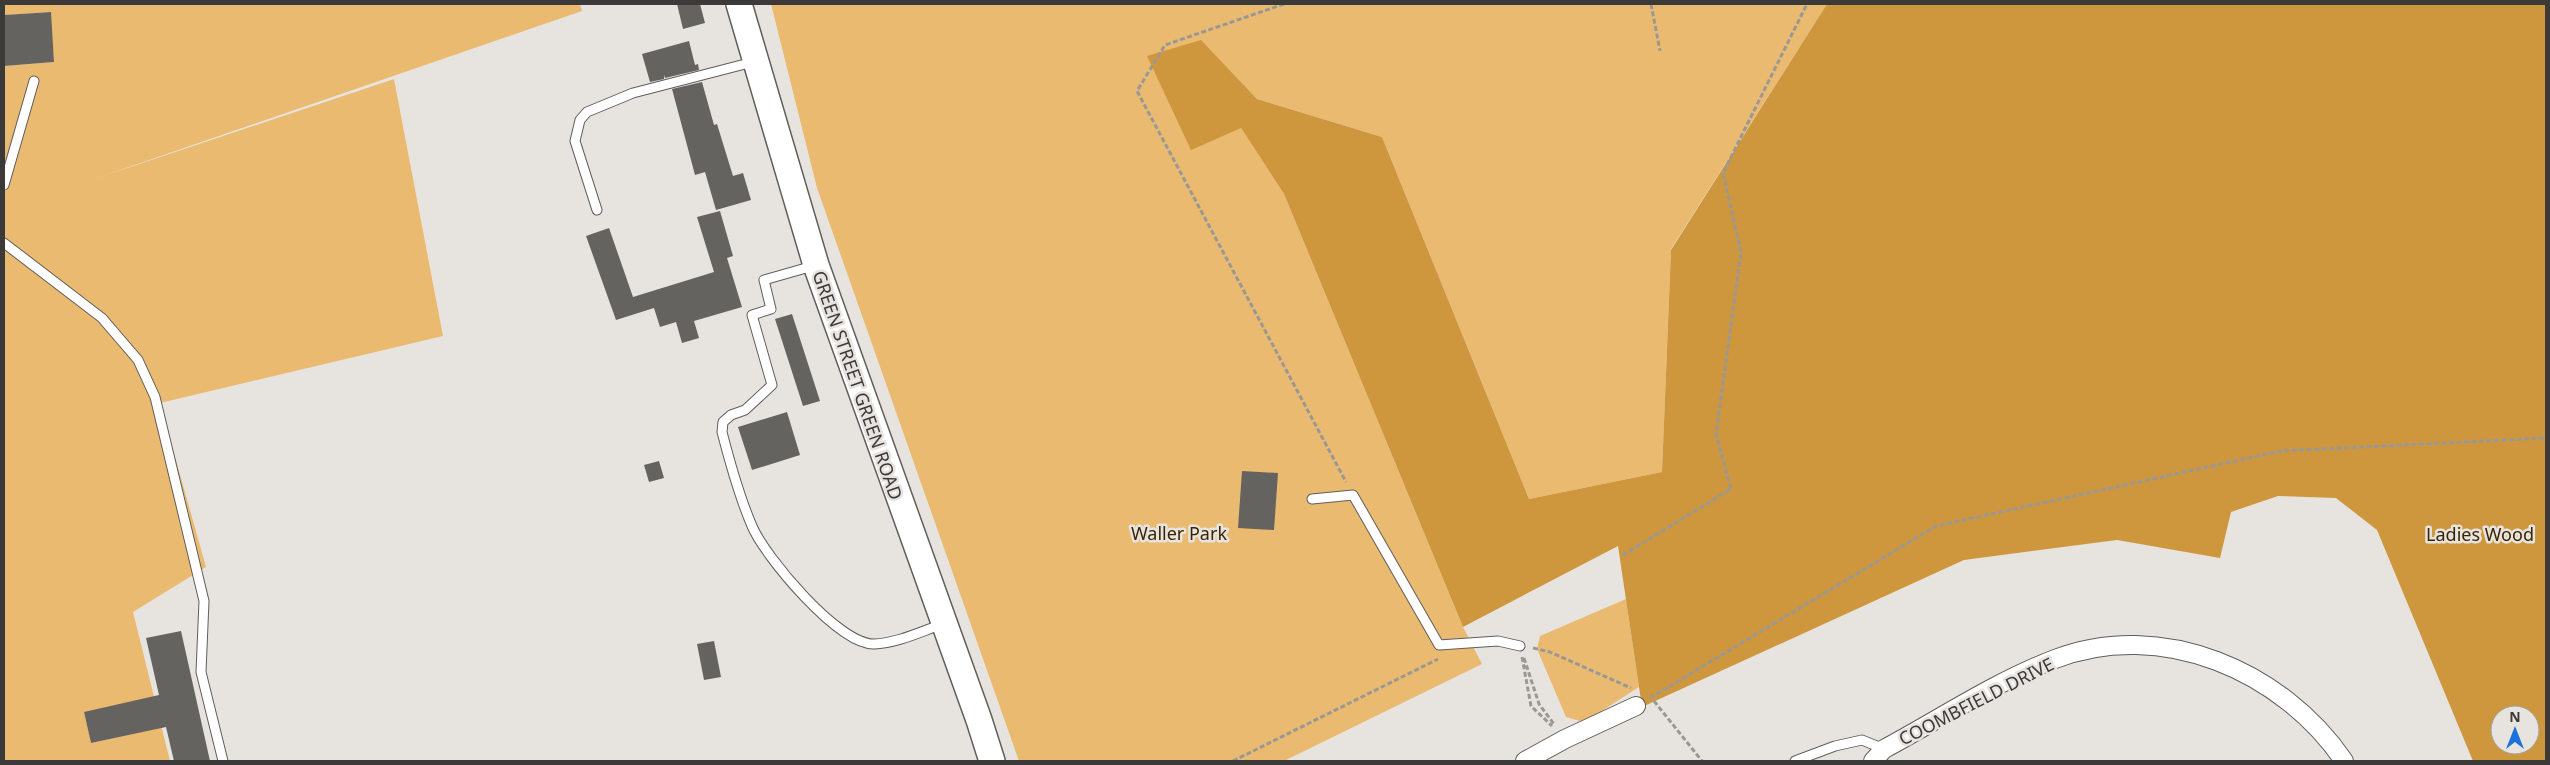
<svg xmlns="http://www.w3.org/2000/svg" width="2550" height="765" viewBox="0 0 2550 765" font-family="'Noto Sans',sans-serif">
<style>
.green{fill:#eaba70;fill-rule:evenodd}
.forest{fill:#ce973d;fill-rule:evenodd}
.building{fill:#65635f}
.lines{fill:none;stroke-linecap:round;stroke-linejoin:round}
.service-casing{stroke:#605e5b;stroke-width:11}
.minor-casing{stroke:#605e5b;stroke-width:20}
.secondary-casing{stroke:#605e5b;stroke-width:28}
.path{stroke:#9a9895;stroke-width:3;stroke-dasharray:5 2.5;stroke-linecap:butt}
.service{stroke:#fff;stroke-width:9}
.minor{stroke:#fff;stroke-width:18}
.secondary{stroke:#fff;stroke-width:25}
.labels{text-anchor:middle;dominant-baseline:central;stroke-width:5;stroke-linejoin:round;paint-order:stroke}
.street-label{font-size:18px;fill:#3c3a39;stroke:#e7e4e0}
.park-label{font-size:18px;fill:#3a2400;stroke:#e7e4e0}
</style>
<rect width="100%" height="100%" fill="#e7e4e0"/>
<path class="green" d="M4,4H580L582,11L94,179L394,79L443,336L160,403L206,567L133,612L170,761H4V66L54,62L50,12L4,15ZM84,712L154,729L91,743Z
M771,4H1827L1671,249L1662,472L1529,499L1382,137L1257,99L1201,41L1241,128L1284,194L1463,627L1482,664L1284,761H1019L817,188Z
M1626,599L1639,687L1594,716L1580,721L1566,717L1537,649L1540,636Z"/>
<path class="forest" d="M1827,4H2546V761H2473L2377,530L2336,498L2278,496L2231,512L2220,558L2117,540L1964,560L1642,707L1618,546L1463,627L1284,194L1241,128L1191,150L1147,56L1201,40L1257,99L1382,137L1529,499L1662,472L1671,250ZM2500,715H2530V745H2500Z"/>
<path class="building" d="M677,4H700L705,23L683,29Z
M51,12L54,62L4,66V15Z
M689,41L695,65L698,64L699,70L665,78L664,75V79L650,82L642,54Z
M702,82L714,125L717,124L733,176L743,173L751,200L716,210L705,172L695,175L672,89Z
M720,211L733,256L727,258L742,307L694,321L699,338L682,343L676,322L660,327L654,308L616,320L586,236L609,228L633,297L714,272L697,217Z
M792,314L820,401L803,406L775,319Z
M787,412L800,455L752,470L738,427Z
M659,461L664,478L649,482L644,465Z
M1242,471L1278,473L1274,530L1238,528Z
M181,631L210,761H174L166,727L91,743L84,712L159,695L146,638Z
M714,641L721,677L704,680L697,644Z"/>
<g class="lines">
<g class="service-casing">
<path id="service" d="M4,185L34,81
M597,210L575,141L580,120L587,112L633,93L753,62
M4,243L102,318L138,360L155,397L204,601L201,672L223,761
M813,266L764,280L771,309L752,315L772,385L745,410L731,415L723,422L722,432C730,463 739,496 752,526C765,557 839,645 874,644C898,643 922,631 943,624
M1312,499L1353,495L1439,645L1498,641L1520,646
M1795,761L1835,746L1862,740L1884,749"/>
</g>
<g class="minor-casing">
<path id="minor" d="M1525,761L1565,739L1636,706
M1873,761L1884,749C1940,719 1995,682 2055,659C2161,618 2283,671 2344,761"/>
</g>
<g class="secondary-casing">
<path id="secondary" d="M739,4L816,265L979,720L992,761"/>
</g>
<path class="path" d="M1284,4L1165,45L1137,91L1346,482
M1651,4L1660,51
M1623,555L1731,489L1716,434L1741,252L1723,173L1807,4
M1533,648L1550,652L1631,688
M1522,657L1531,706L1552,726
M1524,658L1539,704L1554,724
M1650,698L1936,526L2281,451L2546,438
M1654,701L1702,761
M1233,761L1438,659"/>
<use href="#service" class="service"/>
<use href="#minor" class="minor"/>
<use href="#secondary" class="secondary"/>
</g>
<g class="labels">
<g class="street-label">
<text transform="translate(858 385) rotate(71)">GREEN STREET GREEN ROAD</text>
<text transform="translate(1976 701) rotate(-27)">COOMBFIELD DRIVE</text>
</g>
<g class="park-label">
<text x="1179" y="533">Waller Park</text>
<text x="2480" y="534">Ladies Wood</text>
</g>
</g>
<rect width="2550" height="765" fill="none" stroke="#3c3a39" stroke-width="10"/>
<g transform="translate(2515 730)"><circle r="24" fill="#e7e4e0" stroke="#a3a09d"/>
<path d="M0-4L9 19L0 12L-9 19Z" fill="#1a72db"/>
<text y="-8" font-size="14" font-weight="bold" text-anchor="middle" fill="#3c3a39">N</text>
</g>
</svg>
